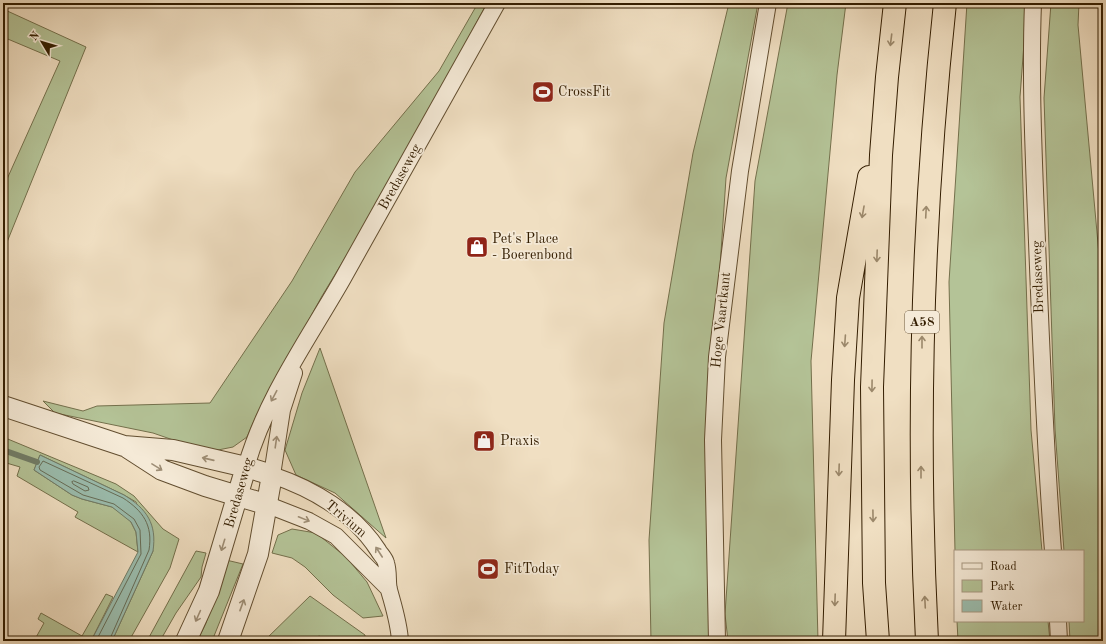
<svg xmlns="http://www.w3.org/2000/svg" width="1106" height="644" viewBox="0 0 1106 644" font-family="'Old Standard TT',serif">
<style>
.green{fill:#b4c397;stroke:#74704c}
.water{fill:#9bbdae;stroke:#717d68}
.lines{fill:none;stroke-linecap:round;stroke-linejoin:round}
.shore{stroke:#676d57;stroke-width:1}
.stream{stroke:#717d68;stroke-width:6}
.minor-casing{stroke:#624e30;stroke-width:18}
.tertiary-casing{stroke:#624e30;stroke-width:22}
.motorway-casing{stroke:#331d00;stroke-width:24}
.minor{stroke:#f5ead7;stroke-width:16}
.tertiary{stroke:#f5ead7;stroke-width:20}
.motorway{stroke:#f0dfc2;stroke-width:22}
.oneway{stroke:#9b886b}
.oneway2{stroke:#9e8e76}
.labels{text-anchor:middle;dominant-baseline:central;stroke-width:3.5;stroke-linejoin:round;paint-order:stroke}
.shield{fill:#f5ead7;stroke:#6d5a40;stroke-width:1}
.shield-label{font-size:13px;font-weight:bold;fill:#331d00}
.poi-label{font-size:14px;fill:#331d00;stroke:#f5ead7;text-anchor:start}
.street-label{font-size:14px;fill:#331d00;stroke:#f5ead7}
</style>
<rect width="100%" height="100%" fill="#f0dfc2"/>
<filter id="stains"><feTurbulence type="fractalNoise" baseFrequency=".005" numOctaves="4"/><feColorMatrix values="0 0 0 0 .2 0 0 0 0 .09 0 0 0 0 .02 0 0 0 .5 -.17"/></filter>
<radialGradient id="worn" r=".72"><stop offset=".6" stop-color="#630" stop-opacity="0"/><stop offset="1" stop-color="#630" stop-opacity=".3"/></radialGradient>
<path class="green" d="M478,3H487L389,185L322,296L257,414L247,437L233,447L208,452L153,433L55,413L43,401L83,411L97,406L210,403L292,281L355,172L439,71Z
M729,3H758L726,178L708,446L709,641H651L649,540L664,323L693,153Z
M788,3H846L837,75L811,361L818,641H728L725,614L755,181Z
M967,3H1027L1020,97L1031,430L1042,551H955L949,282Z
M1051,3H1079L1078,25L1103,298V641H1070L1069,621H1083V551H1064L1055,429L1044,98Z
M3,9L86,47L3,252V188L60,61L3,37Z
M320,348L386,538L335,493L296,475L285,450L302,393Z
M3,437L116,484L134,496L163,529L179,539L170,568L129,641H112L153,551L136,502L124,495L40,455L34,470L72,495L82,499L112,507L123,514L131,522L136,532L138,552L75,517L78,512L17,476L20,467L3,462Z
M292,529L316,533L346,557L367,582L383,616L363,618L333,595L305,567L292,558L272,553L278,535Z
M196,551L206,553L202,567L201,577L176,613L160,641H147Z
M226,560L243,564L212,641H197L206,623Z
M106,594L113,597L91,641H34L44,623L38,619L41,613L82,636Z
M310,596L365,635V641H333L319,636L311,641H264Z
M957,621H1048L1050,641H958Z"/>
<path class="water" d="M40,455L124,495C147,509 157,524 153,551L112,641H91L138,552L136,532L131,522L112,507L82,499L72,495L34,470Z"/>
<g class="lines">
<path class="shore" d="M74,481L88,487L89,490L85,491L73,484L72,482Z
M96,641L141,554L140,530L134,519L114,504L83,495L40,470L39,467L43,461L123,498C143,511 153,525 149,550L109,641"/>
<path class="stream" d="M3,450L37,462"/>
<g class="minor-casing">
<path id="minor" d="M1033,3C1030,83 1034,162 1037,242C1041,345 1045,448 1053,551
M294,373L282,410L272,475C313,489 354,513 378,550C380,554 385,558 386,563C389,572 387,582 389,590C394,608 399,623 400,641
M246,467C266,398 307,341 342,280C394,188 445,95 497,3
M268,505L309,521L336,536L389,589
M1058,621L1059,641
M717,641L713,440L717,357L740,171L768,3"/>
</g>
<g class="tertiary-casing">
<path id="tertiary" d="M3,406L124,446L173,450L246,467L272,475L258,554L228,641
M128,448L162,470L205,486L268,505
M186,641L209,591L246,467"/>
</g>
<g class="motorway-casing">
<path id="motorway" d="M834,641L843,380L848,298L869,177
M878,641L874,583L872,387L881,155L887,77L895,3
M927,641C916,427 922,217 945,3"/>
</g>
<use href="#minor" class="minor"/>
<use href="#tertiary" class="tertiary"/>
<use href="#motorway" class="motorway"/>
</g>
<defs><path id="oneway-shaft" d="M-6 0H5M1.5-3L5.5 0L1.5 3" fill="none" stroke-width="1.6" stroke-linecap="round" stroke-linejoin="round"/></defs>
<g class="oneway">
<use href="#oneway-shaft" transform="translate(891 40) rotate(97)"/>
<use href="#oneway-shaft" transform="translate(863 212) rotate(100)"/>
<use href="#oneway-shaft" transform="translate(926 212) rotate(-87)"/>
<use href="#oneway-shaft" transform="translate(877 256) rotate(92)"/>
<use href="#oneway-shaft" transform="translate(845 341) rotate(94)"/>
<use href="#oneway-shaft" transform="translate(922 342) rotate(-90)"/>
<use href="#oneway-shaft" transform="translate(872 386) rotate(91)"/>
<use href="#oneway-shaft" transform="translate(839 470) rotate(92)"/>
<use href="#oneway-shaft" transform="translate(921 472) rotate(-90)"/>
<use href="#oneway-shaft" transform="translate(873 516) rotate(89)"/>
<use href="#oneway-shaft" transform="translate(835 600) rotate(92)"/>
<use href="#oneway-shaft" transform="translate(925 602) rotate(-93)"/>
</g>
<g class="oneway2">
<use href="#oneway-shaft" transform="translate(274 396) rotate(118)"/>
<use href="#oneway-shaft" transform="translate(276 442) rotate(-82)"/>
<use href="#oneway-shaft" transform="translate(208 459) rotate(-167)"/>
<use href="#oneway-shaft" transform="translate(157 467) rotate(32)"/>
<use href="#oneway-shaft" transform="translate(304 519) rotate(22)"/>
<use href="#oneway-shaft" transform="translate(223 545) rotate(107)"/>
<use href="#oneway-shaft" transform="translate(379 552) rotate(-123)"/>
<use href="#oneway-shaft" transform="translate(242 605) rotate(-70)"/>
<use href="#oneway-shaft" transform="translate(198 616) rotate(114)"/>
</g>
<defs>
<g id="stadium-square" transform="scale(1.15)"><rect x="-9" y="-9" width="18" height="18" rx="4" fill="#8f2418" stroke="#f5ead7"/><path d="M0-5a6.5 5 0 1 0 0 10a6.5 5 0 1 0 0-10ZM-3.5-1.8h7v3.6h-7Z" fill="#fff"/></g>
<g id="shop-square" transform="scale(1.15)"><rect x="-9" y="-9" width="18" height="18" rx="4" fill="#8f2418" stroke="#f5ead7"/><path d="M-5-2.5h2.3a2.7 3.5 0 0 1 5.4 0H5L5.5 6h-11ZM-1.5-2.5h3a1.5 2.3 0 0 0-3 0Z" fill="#fff"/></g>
</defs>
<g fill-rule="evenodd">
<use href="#stadium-square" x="543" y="92"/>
<use href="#shop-square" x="477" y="247"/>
<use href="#shop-square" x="484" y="441"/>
<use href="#stadium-square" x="488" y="569"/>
</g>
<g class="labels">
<rect class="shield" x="905" y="311" width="34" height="22" rx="3"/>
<g class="shield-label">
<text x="922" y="322">A58</text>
</g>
<g class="poi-label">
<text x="558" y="92">CrossFit</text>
<text x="492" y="239">Pet's Place<tspan x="492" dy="16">- Boerenbond</tspan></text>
<text x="500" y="441">Praxis</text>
<text x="504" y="569">FitToday</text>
</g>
<g class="street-label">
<text transform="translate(400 177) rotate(-61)">Bredaseweg</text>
<text transform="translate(1038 277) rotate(-92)">Bredaseweg</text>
<text transform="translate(721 320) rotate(-84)">Hoge Vaartkant</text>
<text transform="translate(239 493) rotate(-74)">Bredaseweg</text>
<text transform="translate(346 519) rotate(40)">Trivium</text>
</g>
</g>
<rect width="1106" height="644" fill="none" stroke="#f0dfc2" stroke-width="16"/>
<rect x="4" y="4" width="1098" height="636" fill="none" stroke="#331d00" stroke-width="2"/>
<rect x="8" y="8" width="1090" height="628" fill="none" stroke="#331d00"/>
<rect x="954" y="550" width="130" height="72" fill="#f5ead7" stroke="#a79881"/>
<rect x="962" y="563" width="20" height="6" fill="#f5ead7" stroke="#a79881"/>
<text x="990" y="570" font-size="12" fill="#331d00">Road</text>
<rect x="962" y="580" width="20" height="12" fill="#b4c397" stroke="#a79881"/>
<text x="990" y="590" font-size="12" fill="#331d00">Park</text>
<rect x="962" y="600" width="20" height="12" fill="#9bbdae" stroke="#a79881"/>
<text x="990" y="610" font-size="12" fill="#331d00">Water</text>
<g transform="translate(42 42) rotate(308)" stroke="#f5ead7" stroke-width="3" paint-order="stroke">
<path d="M0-3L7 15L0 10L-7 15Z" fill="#331d00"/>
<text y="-6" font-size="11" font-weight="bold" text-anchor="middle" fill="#331d00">N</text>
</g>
<rect width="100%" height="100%" filter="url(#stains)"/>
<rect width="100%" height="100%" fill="url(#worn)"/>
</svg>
